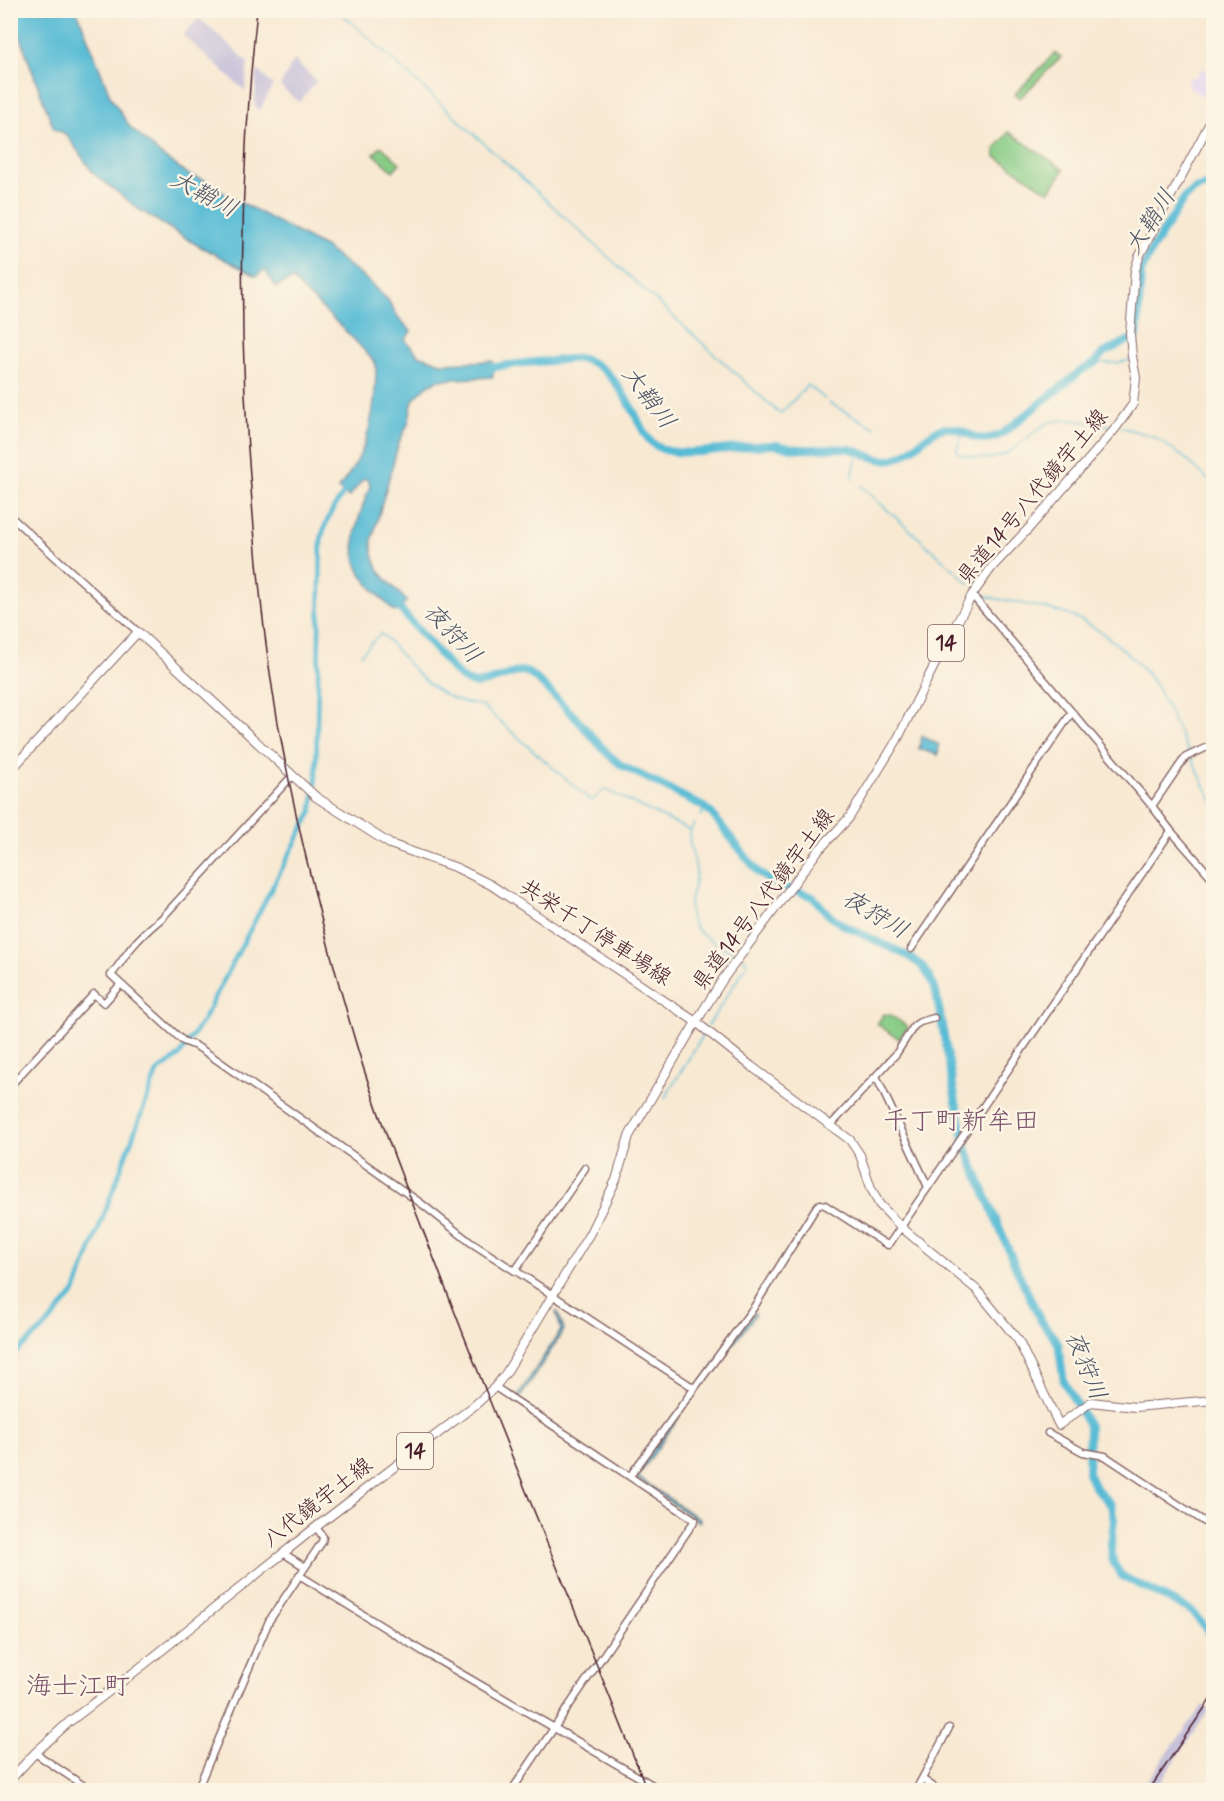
<svg xmlns="http://www.w3.org/2000/svg" width="1224" height="1801" viewBox="0 0 1224 1801" font-family="Mynerve,'Klee One',sans-serif">
<style>
.built{fill:#e4d3f1}
.industrial{fill:#c6c0d9}
.green{fill:#87cc86;stroke:#687658;stroke-width:1.5}
.water{fill:#57bbd5;stroke:#506d80;stroke-width:1.5}
.lines{fill:none;stroke-linecap:round;stroke-linejoin:round}
.stream{stroke:#57bbd5;stroke-width:1.5}
.canal{stroke:#57bbd5;stroke-width:4.5}
.river{stroke:#57bbd5;stroke-width:8}
.minor-casing{stroke:#876666;stroke-width:9}
.major-casing{stroke:#876666;stroke-width:10}
.minor{stroke:#fff;stroke-width:6}
.major{stroke:#fff;stroke-width:8}
.rail{stroke:#4a1f2b;stroke-width:1.5}
.labels{text-anchor:middle;dominant-baseline:central;stroke-width:5;stroke-linejoin:round;paint-order:stroke}
.shield{fill:#fcf5e5;stroke:#7f5f63;stroke-width:1.5}
.shield-label{font-size:21px;font-weight:bold;fill:#4a1f2b}
.street-label{font-size:22px;fill:#4a1f2b;stroke:#fcf5e5}
.water-label{font-size:24px;font-style:italic;fill:#4f5666;stroke:#fcf5e5}
.quarter-label{font-size:26px;fill:#795169;stroke:#fcf5e5}
</style>
<rect width="100%" height="100%" fill="#fcf5e5"/>
<filter id="ink" filterUnits="userSpaceOnUse"><feTurbulence type="fractalNoise" baseFrequency=".0167" numOctaves="2"/><feDisplacementMap in="SourceGraphic" scale="12" xChannelSelector="R" yChannelSelector="G"/><feConvolveMatrix kernelMatrix="1 2 1 2 8 2 1 2 1" color-interpolation-filters="sRGB"/></filter>
<filter id="wash" filterUnits="userSpaceOnUse"><feTurbulence type="fractalNoise" baseFrequency=".008" numOctaves="4" result="noise"/><feDisplacementMap in="SourceGraphic" scale="24" xChannelSelector="R" yChannelSelector="G"/><feGaussianBlur stdDeviation="1.35" result="paint"/><feColorMatrix in="noise" values="0 0 0 0 0 0 0 0 0 0 0 0 0 0 0 0 0 1.4 0 .05"/><feComposite in="paint" operator="in"/></filter>
<g filter="url(#wash)">
<rect width="100%" height="100%" fill="#f8e9d3"/>
<path class="built" d="M1202,68L1210,74L1207,79L1213,84V105L1186,84L1192,76L1195,78Z"/>
<path class="industrial" d="M199,18L248,62L245,91L183,35Z
M294,60L317,81L299,102L280,86Z
M257,70L273,85L260,110L255,106Z
M1203,1705L1209,1710L1155,1790H1140Z"/>
<path class="green" d="M1055,53L1061,57L1020,98L1015,94Z
M1009,132L1064,170L1049,192L995,156V149Z
M381,146L400,163L393,171L374,154Z
M884,1014L887,1015L889,1014L908,1027L899,1039L877,1024Z"/>
<path class="water" d="M13,11H77L111,98L130,127L161,155L191,176L204,180L225,194L326,248L367,280L388,300L398,317L411,331L405,340L419,355L441,363L493,361V377L438,380L427,386L413,400L408,424L399,442L372,540C371,570 388,581 407,601L395,612C384,601 372,590 363,577C344,549 360,514 370,486L369,481L366,479H363L349,497L338,489C345,479 354,469 359,457C373,428 376,396 376,364C351,333 320,308 292,279L276,287L265,270L256,276L197,245L141,211L93,173L66,134L54,129C40,90 23,51 13,11Z
M922,736L939,745L938,755L919,749Z
M556,1312H558L564,1330L518,1401L516,1399L561,1330Z
M754,1312L756,1314L704,1383L702,1382Z
M677,1415L679,1417L638,1477L700,1520L699,1522L634,1477Z"/>
<g class="lines">
<path class="stream" d="M338,10L780,414L808,385L825,399
M1136,358L1137,336
M1095,363H1115L1131,360
M829,403L876,428
M1121,427L1155,437L1186,459L1214,485
M962,432L957,450L959,454C995,464 1003,458 1031,435C1037,430 1043,424 1051,422C1067,417 1095,424 1112,426
M853,479L852,476L857,458V451
M861,486L970,584
M981,594L989,597C1016,603 1045,606 1071,616C1099,626 1140,661 1156,686C1168,707 1178,731 1189,753
M361,654L380,634L384,636C407,661 429,694 463,702C469,704 475,704 481,705L589,799L593,800L603,791L606,790L689,830
M1191,757L1214,805
M701,816L704,807
M695,823C682,839 696,854 696,872C696,891 682,908 695,927C704,940 725,947 738,955
M708,1026L747,964V961L742,958
M665,1098L704,1033"/>
<path class="canal" d="M10,1358L47,1325L75,1292L157,1072L179,1056L203,1020L312,811L316,777L321,540C326,518 334,506 347,489"/>
<path class="river" d="M483,369C506,365 528,362 551,361C560,360 574,357 583,359C610,367 622,391 635,414C641,427 647,443 662,449C688,459 744,444 775,445C784,446 793,449 802,449C817,450 833,447 848,449C861,450 873,461 887,460C910,459 927,429 946,428C971,427 971,448 1002,434L1082,370L1095,363L1103,353L1137,336L1141,272L1151,251L1185,197L1195,189L1214,182
M394,602L454,671L466,681L476,684L487,682L520,671L527,672L538,680L573,715L609,755L621,765L704,807L711,813L759,873L772,882L813,897L829,915L843,925L908,956L921,965L930,977L936,992L956,1102L966,1148L1017,1270L1041,1321L1058,1343L1064,1382L1089,1426L1088,1473L1094,1486L1111,1505L1114,1520L1111,1545L1113,1562L1121,1575L1126,1578L1190,1610L1207,1629L1214,1650"/>
</g>
</g>
<g filter="url(#ink)">
<g class="lines">
<g class="minor-casing">
<path id="minor" d="M10,516L138,632
M972,595L1152,806L1171,831L1214,880
M292,776L162,918C151,927 140,937 131,948C124,957 118,967 111,975L183,1041L196,1046L210,1055L422,1204L470,1242L515,1271L585,1168
M1152,806L1182,762L1186,757L1214,744
M911,949L1070,715L1073,713
M876,1076L928,1187
M10,1086L94,994L104,1003L120,985
M831,1125L896,1054L914,1026L920,1022L934,1018
M519,1273L694,1388
M495,1387L695,1520L512,1790
M1048,1433L1083,1452L1105,1456L1214,1528
M630,1476L754,1307L817,1206L820,1204L825,1205L884,1243L888,1245L890,1243L1171,831
M283,1553L305,1567
M299,1575L422,1651L661,1790
M35,1753L90,1790
M922,1779L938,1790
M197,1790L269,1621L322,1542L323,1537L316,1527
M916,1790L949,1728"/>
</g>
<g class="major-casing">
<path id="major" d="M10,771L138,632L316,797L390,844L457,868L491,885L696,1022L751,1066L850,1140L860,1155L871,1188L879,1204L901,1227L977,1290L1018,1340L1059,1425L1091,1402L1135,1407L1214,1400
M10,1780L35,1753L69,1722L146,1663L316,1527L475,1405L495,1387L506,1373L590,1233L616,1180L629,1136L696,1022L723,979L817,852L849,818L897,740L938,658L972,595L992,567L1030,527L1115,429L1133,404L1136,378L1132,356L1130,334L1135,270L1139,257L1153,230L1214,115"/>
</g>
<use href="#minor" class="minor"/>
<use href="#major" class="major"/>
<path class="rail" d="M257,10C239,174 238,338 252,502C258,585 267,668 283,750C302,851 328,949 357,1047C380,1124 411,1199 440,1274C506,1447 579,1618 647,1790
M1149,1790L1214,1694"/>
</g>
</g>
<g class="labels">
<g class="shield">
<rect x="928" y="625" width="36" height="36" rx="4.5"/>
<rect x="397" y="1433" width="36" height="36" rx="4.5"/>
</g>
<g class="shield-label">
<text x="946" y="643">14</text>
<text x="415" y="1451">14</text>
</g>
<g class="street-label">
<text transform="translate(1033 497) rotate(-50)">県道14号八代鏡宇土線</text>
<text transform="translate(764 900) rotate(-53)">県道14号八代鏡宇土線</text>
<text transform="translate(595 933) rotate(33)">共栄千丁停車場線</text>
<text transform="translate(318 1503) rotate(-38)">八代鏡宇土線</text>
</g>
<g class="water-label">
<text transform="translate(204 195) rotate(28)">大鞘川</text>
<text transform="translate(1151 222) rotate(-57)">大鞘川</text>
<text transform="translate(648 398) rotate(53)">大鞘川</text>
<text transform="translate(452 634) rotate(47)">夜狩川</text>
<text transform="translate(875 915) rotate(31)">夜狩川</text>
<text transform="translate(1085 1366) rotate(68)">夜狩川</text>
</g>
<g class="quarter-label">
<text x="961" y="1122">千丁町新牟田</text>
<text x="78" y="1687">海士江町</text>
</g>
</g>
<rect width="1224" height="1801" fill="none" stroke="#fcf5e5" stroke-width="36"/>
</svg>
